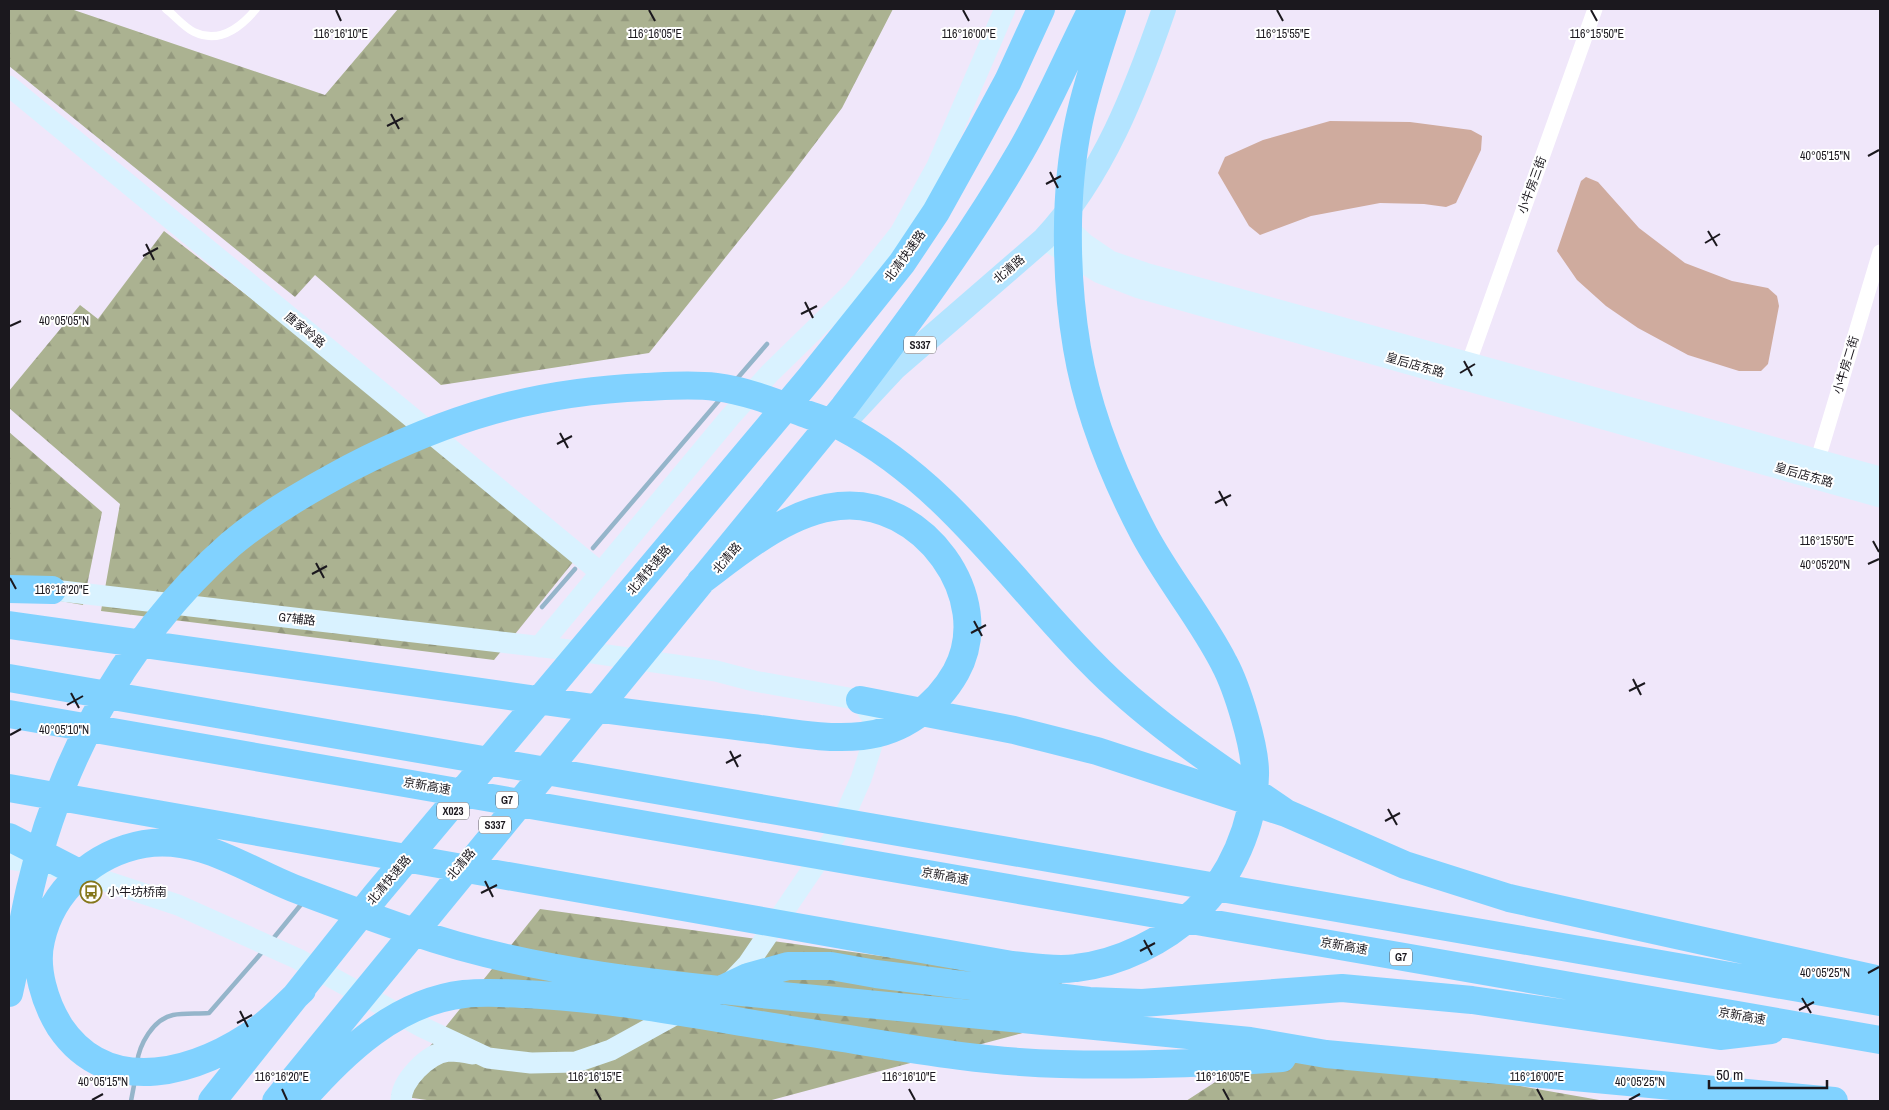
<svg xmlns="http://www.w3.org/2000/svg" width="1889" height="1110" viewBox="0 0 1889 1110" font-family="'Archivo Narrow','Noto Sans SC',sans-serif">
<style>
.forest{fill:url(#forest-firs)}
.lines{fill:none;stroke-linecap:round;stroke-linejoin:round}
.stream{stroke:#95b5ca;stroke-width:4.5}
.building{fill:#cfab9e}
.lane{stroke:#fff;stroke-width:8}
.street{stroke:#fff;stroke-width:15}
.secondary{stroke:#d9f2ff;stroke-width:21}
.primary{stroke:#b3e4ff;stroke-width:24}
.highway{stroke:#81d2ff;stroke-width:28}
.ticks{fill:none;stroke:#1b181e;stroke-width:2}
.labels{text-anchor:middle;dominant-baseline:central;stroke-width:4;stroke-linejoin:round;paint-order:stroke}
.shield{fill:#fff;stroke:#5f5d62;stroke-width:1}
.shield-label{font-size:11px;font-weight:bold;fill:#1b181e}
.street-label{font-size:12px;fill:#1b181e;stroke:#fff}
.poi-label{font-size:12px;fill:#1b181e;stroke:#fff;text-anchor:start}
.ticks-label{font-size:12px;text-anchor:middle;fill:#1b181e;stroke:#fff;stroke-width:4;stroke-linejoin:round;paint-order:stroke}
</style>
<defs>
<pattern id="forest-firs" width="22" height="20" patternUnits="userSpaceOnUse" patternTransform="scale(1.25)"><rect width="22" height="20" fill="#abb291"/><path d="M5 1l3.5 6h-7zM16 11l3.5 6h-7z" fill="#93987d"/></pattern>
</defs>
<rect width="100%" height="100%" fill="#f0e7fa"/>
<path class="forest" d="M9,9H71L325,95L398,9H893L842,108L789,178L649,353L441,385L315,275L295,297L9,66Z
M164,231L271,314L574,561L494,660L101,611L120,504L9,408V391L80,305L98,319Z
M9,432L102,512L83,605L9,592Z
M540,909L1062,981L1056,1024L768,1101H434L391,1095Z
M1257,1055L1509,1084L1605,1101H1186Z"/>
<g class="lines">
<path class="stream" d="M735,381L767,344
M593,548L722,397
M542,607L575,569
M272,940L303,902
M137,1063C139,1045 153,1019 173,1015C184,1013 197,1014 209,1013L264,950
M131,1101L135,1080"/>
</g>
<path class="building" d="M1330,121L1410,122L1471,130L1482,136L1481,150L1456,203L1446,207L1424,204L1380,203L1311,216L1260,235L1249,226L1218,173L1225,157L1263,140Z
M1586,177L1598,182L1639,228L1685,263L1732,281L1768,288L1777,296L1779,306L1768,364L1761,371H1739L1688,355L1638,328L1606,306L1577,280L1557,251L1581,181Z"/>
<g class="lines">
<path class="lane" d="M166,9C175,16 184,27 194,32C219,44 241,27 256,9"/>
<path class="street" d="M1469,362L1595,9
M1815,469L1880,252"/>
<path class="secondary" d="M9,86L601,573
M1062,222L1085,244L1110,261L1145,273L1880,477
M1044,239L1100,273L1139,288L1880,497
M36,588L586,652L716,671L754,681L860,700L873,718L872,745L861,779L837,833L748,964L731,982
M539,647L730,417L770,373L854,291L900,233L937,166L1005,9
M9,859L75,871L178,905L298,959L422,1027L488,1058L531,1063L576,1062L611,1050L687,1008
M401,1101C401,1081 427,1054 448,1051C455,1051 465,1052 472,1054"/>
<path class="primary" d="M853,413L894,369L1044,239C1103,176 1136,90 1164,9"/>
<path class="highway" d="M9,589L52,590
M9,625C199,651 389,679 579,706C637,714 694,721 752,728C787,732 826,740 862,736C902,732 937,706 956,672C997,597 921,497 839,506C788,511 741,551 701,581
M9,678L1880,1002
M860,700L1014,730L1097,751L1286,813L1405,865L1509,898L1880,980
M9,714L1880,1040
M9,788L1012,965C1033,967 1055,971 1076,968C1120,963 1164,941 1196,911C1231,877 1254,825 1255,775C1256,748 1237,687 1224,663C1201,618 1168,579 1144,534C1113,475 1088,414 1077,348C1065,277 1064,191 1079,121C1087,83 1100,46 1112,9
M9,837L75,871
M725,988L748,977L788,966H831L876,974L1089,1001L1142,1003L1342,988L1472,1000L1720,1036L1771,1030
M302,990C288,1003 274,1018 259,1029C200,1072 109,1100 60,1027C45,1003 34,968 41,940C52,890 94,853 144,844C199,835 245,869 293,888C332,903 371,917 411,931C541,977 698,988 836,1001C974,1014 1112,1028 1250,1041L1326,1054L1834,1101
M9,993C17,959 22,924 30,889C44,829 65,771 95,716C129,653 177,591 231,544C267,514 309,490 350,468C449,417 534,392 645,387C668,386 693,384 716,387C748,391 779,404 809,415C820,419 831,422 842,427C945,481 1011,581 1091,662C1148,721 1219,767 1286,813
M212,1101L376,895L810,378L902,263L936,212L981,131L1008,81L1041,9
M276,1101L844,407C907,324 969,241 1021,151C1047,106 1068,56 1092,9
M301,1101C344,1052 396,1002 464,994C490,991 516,994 541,995C625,1000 708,1017 791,1030C880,1043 971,1062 1061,1064C1135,1066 1209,1063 1282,1058"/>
</g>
<path class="ticks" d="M336,10L341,21M649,10L655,21M963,10L969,21M1277,10L1283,21M1591,10L1597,21M391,114L399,129M387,126L403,118M1868,156L1879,150M1050,172L1058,188M1046,184L1061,176M1708,231L1717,246M1705,243L1720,234M146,244L154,260M143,256L158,248M805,302L813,318M801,314L817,306M10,326L21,321M1464,361L1472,376M1460,373L1475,364M560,433L568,448M557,444L572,436M1219,491L1227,506M1215,503L1231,495M1873,541L1879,552M316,563L324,578M1868,564L1879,559M312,574L327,566M10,578L16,589M974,621L982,636M971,633L986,625M1633,679L1641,695M1629,691L1645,683M71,693L79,708M67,705L83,696M10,735L21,729M730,751L738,767M726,763L741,755M1388,809L1397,825M1385,821L1400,813M485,881L493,897M481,893L497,885M1144,940L1152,955M1140,951L1155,943M1868,973L1879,967M1802,998L1811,1013M1799,1010L1814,1002M240,1011L248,1027M237,1023L252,1015M282,1089L287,1100M595,1089L601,1100M909,1089L915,1100M1223,1089L1229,1100M1537,1089L1543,1100M92,1100L103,1094M1629,1100L1640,1094"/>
<defs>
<g id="bus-ring" transform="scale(1.125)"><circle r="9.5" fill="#fff" stroke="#85771b" stroke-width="1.5"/><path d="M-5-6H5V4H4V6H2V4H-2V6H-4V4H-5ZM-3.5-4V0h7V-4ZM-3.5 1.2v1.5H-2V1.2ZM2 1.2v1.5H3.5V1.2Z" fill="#85771b"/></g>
</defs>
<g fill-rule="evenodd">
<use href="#bus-ring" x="91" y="892"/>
</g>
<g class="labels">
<g class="shield">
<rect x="904" y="336.5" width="32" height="17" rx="4"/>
<rect x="496" y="791.5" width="22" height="17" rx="4"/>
<rect x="437" y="802.5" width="32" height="17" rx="4"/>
<rect x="479" y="816.5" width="32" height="17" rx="4"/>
<rect x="1390" y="948.5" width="22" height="17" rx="4"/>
</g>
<g class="shield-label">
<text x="920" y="345">S337</text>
<text x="507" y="800">G7</text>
<text x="453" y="811">X023</text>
<text x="495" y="825">S337</text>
<text x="1401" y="957">G7</text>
</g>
<g class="street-label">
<text transform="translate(1532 185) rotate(-70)">小牛房三街</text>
<text transform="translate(905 256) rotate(-54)">北清快速路</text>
<text transform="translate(1009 269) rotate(-40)">北清路</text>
<text transform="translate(305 330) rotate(39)">唐家岭路</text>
<text transform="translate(1415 365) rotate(16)">皇后店东路</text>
<text transform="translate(1846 365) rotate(-73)">小牛房二街</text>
<text transform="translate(1804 475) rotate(16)">皇后店东路</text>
<text transform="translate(727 558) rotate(-49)">北清路</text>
<text transform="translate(649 570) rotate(-50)">北清快速路</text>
<text transform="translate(297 619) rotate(6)">G7辅路</text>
<text transform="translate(427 786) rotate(10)">京新高速</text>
<text transform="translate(461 864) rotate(-50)">北清路</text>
<text transform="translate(945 876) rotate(10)">京新高速</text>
<text transform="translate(389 880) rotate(-50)">北清快速路</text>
<text transform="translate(1344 946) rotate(10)">京新高速</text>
<text transform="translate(1742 1016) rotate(10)">京新高速</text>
</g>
<g class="poi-label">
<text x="107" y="892">小牛坊桥南</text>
</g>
</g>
<g class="ticks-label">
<text x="341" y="38">116°16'10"E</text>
<text x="655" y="38">116°16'05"E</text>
<text x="1283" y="38">116°15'55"E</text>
<text x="1597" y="38">116°15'50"E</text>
<text x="969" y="38">116°16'00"E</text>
<text x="1825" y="160">40°05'15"N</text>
<text x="64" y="325">40°05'05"N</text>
<text x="1827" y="545">116°15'50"E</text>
<text x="1825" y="569">40°05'20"N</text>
<text x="62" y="594">116°16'20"E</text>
<text x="64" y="734">40°05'10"N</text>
<text x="1825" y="977">40°05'25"N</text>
<text x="282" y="1081">116°16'20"E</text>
<text x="595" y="1081">116°16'15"E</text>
<text x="909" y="1081">116°16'10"E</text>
<text x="1223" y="1081">116°16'05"E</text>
<text x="1537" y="1081">116°16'00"E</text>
<text x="103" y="1086">40°05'15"N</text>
<text x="1640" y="1086">40°05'25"N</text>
</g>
<rect width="1889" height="1110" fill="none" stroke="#1b181e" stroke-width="20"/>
<path d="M1709 1080v8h118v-8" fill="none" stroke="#1b181e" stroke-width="2.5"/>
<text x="1716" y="1080" font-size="15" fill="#1b181e" stroke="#ffffff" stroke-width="4" paint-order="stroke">50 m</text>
</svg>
